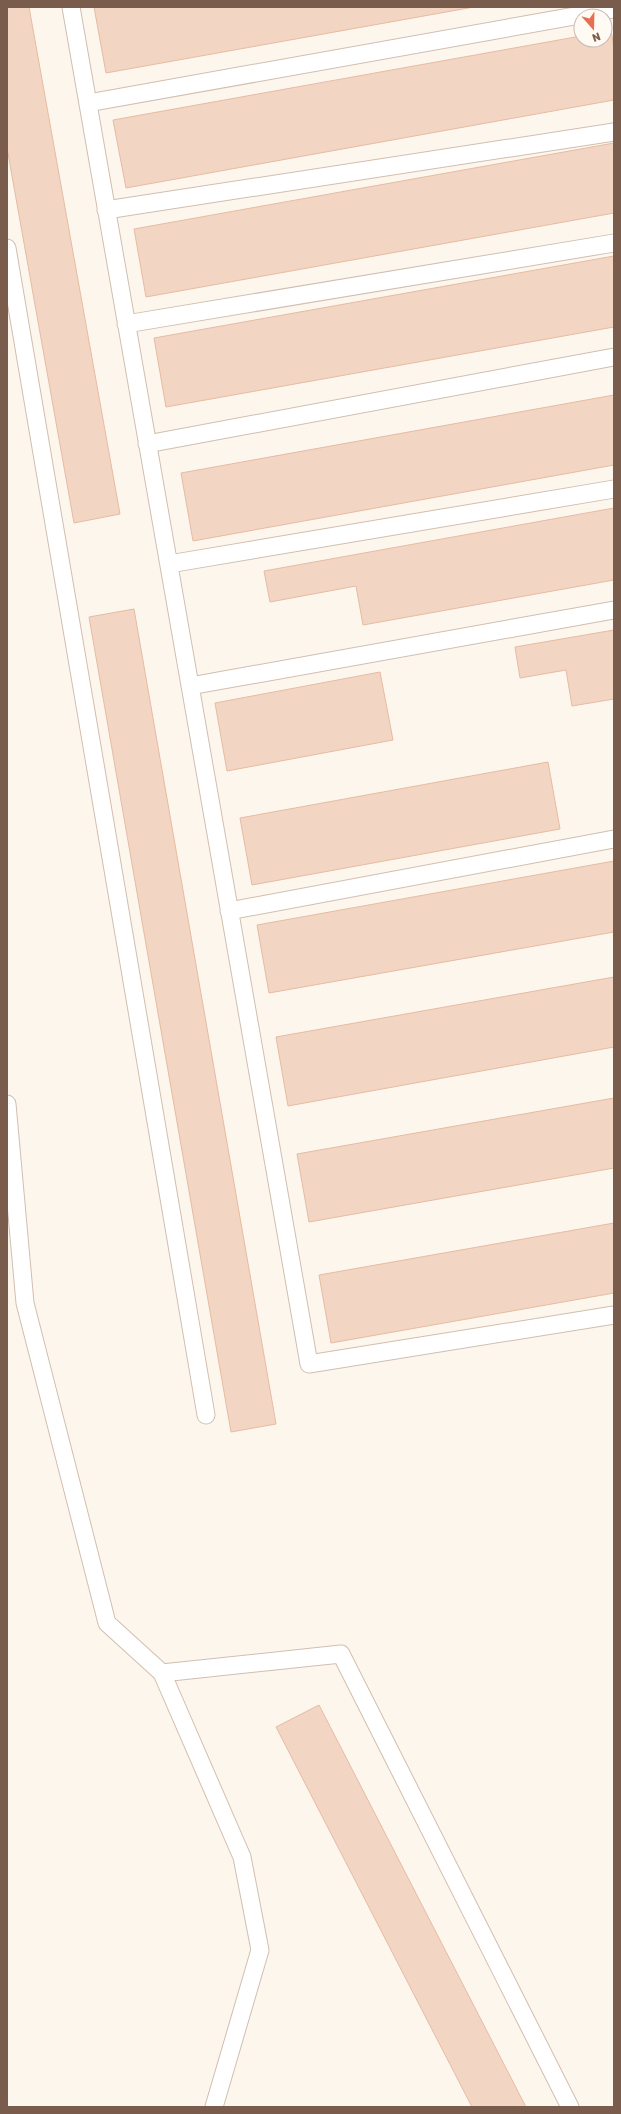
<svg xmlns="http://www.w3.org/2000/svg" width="621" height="2114" viewBox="0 0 621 2114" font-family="Rubik,sans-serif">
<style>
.building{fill:#f3d5c3;stroke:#e6bba3}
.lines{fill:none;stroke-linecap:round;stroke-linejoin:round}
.service-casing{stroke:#d1beb0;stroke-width:19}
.service{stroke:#fff;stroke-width:17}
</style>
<rect width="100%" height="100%" fill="#fdf6ec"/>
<path class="building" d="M7,7H29L120,514L74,523L7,148Z
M94,7H474L106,73Z
M611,30L614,48V100L126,188L113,120L581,36V40H605V31Z
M614,143V213L146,297L134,229Z
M614,256V327L166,407L154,338Z
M614,395V465L193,541L181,473Z
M614,508V580L363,625L356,586L270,602L264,571Z
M134,609L276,1424L231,1432L89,617Z
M614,630V699L572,706L566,670L520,678L515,647Z
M380,672L393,740L227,771L215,703Z
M548,762L560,829L252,885L240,818Z
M614,861V932L269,993L257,925Z
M614,977V1047L288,1106L276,1037Z
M614,1098V1168L309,1222L297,1154Z
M614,1223V1293L331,1343L319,1275Z
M319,1705L526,2107H472L276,1727Z"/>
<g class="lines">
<g class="service-casing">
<path id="service" d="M71,7L309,1364L614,1315
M88,103L614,9
M106,210L614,132
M7,248L206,1415
M126,324L614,243
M147,444L614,357
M169,564L614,489
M190,686L614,610
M229,911L614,839
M7,1104L25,1303L107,1623L162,1673L341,1654L570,2107
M162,1673L242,1857L260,1950L214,2107"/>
</g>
<use href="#service" class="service"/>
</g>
<rect width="621" height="2114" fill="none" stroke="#7a5c4d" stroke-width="16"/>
<g transform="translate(593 28) rotate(160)"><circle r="19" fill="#fffaf3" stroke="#cabbb1"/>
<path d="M0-3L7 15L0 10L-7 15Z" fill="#e76f51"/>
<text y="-6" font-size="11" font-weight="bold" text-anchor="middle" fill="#7a5c4d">N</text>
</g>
</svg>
